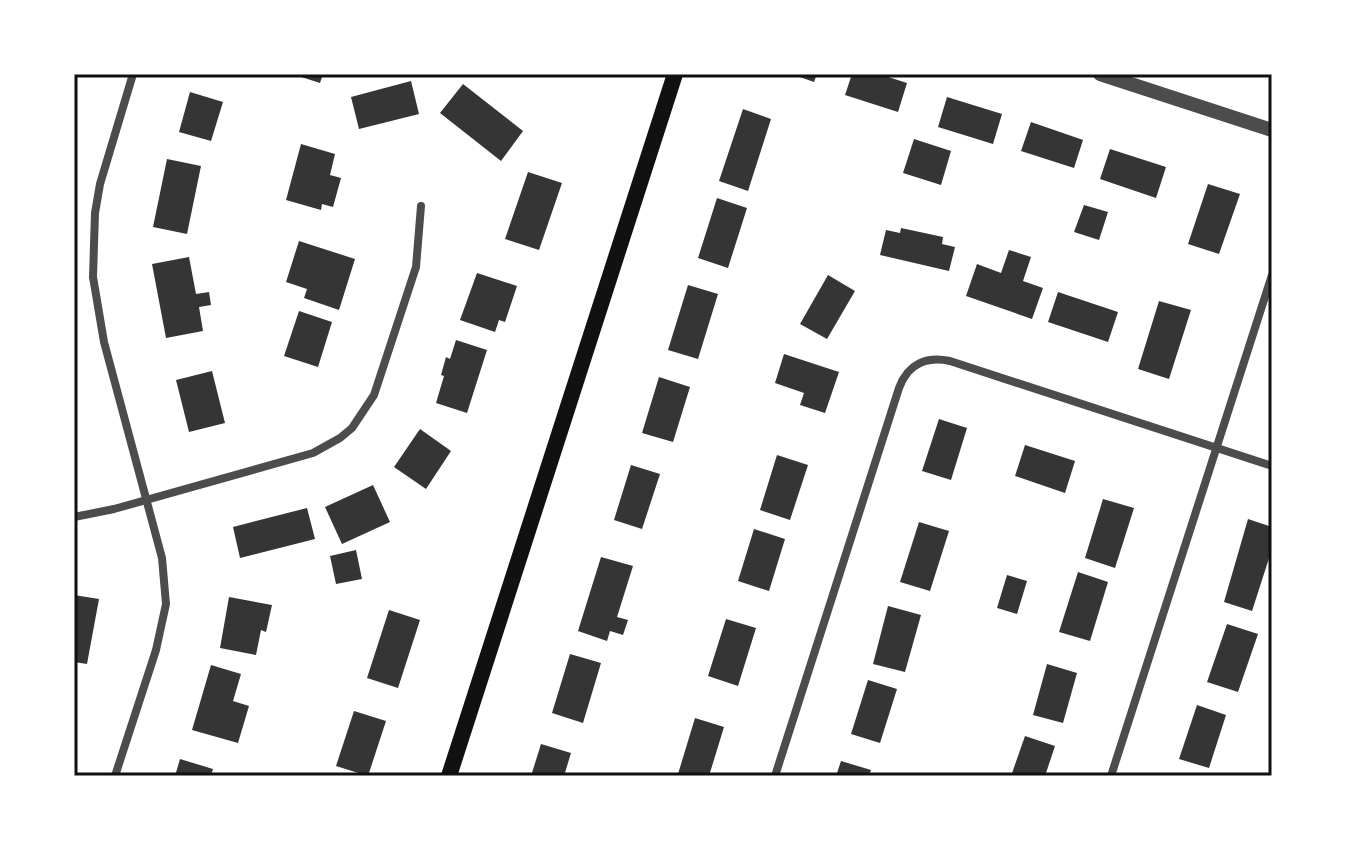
<svg xmlns="http://www.w3.org/2000/svg" width="1346" height="850" viewBox="0 0 1346 850" font-family="'Work Sans',sans-serif">
<style>
.building{fill:#353535}
.lines{fill:none;stroke-linecap:round;stroke-linejoin:round}
.minor{stroke:#4c4c4c;stroke-width:8}
.tertiary{stroke:#4c4c4c;stroke-width:14}
.secondary{stroke:#111;stroke-width:16}
.neatline{fill:none;stroke:#111;stroke-width:3}
</style>
<rect width="100%" height="100%" fill="#fff"/>
<path class="building" d="M292,74H323L320,83Z
M791,74H817L814,82Z
M852,74H879L907,83L898,112L845,95Z
M411,81L419,114L359,129L351,97Z
M463,84L523,131L501,161L440,113Z
M190,92L223,102L211,141L179,132Z
M947,97L1002,114L993,144L938,127Z
M743,109L771,119L748,191L719,181Z
M1031,122L1083,140L1074,168L1021,151Z
M914,139L951,151L941,185L903,173Z
M301,144L335,154L330,175L341,178L333,207L322,204L321,210L286,200Z
M1110,149L1166,167L1156,198L1100,179Z
M167,159L201,166L187,234L153,227Z
M528,172L562,183L539,250L505,239Z
M1208,184L1240,194L1219,254L1188,244Z
M717,198L747,208L728,268L698,258Z
M1084,205L1108,212L1099,240L1074,232Z
M901,228L943,237L942,244L955,247L949,271L880,255L886,230L900,233Z
M299,241L355,259L339,310L304,298L307,289L286,282Z
M1009,250L1031,257L1023,281L1043,288L1032,319L966,296L977,264L1001,273Z
M189,257L196,294L209,292L211,305L199,307L203,331L166,338L152,264Z
M477,273L517,286L505,322L499,320L495,332L460,320Z
M828,275L855,291L827,339L800,324Z
M688,285L718,294L698,359L668,350Z
M1058,292L1118,312L1108,342L1048,322Z
M1159,301L1191,310L1169,379L1138,369Z
M299,311L332,322L318,367L284,356Z
M456,340L487,350L467,413L436,403L444,376L441,375L446,357L450,359Z
M784,354L839,372L825,413L800,405L804,393L775,383Z
M212,371L225,423L189,432L176,380Z
M659,377L690,387L673,442L642,433Z
M939,419L967,428L951,480L922,471Z
M420,429L451,451L426,489L394,467Z
M1025,445L1075,461L1065,493L1015,476Z
M777,455L808,465L790,520L760,510Z
M631,465L660,474L642,529L614,520Z
M373,485L390,522L342,544L325,507Z
M1103,499L1134,508L1115,568L1085,558Z
M307,508L315,539L240,558L233,527Z
M1248,519L1272,527V549L1252,611L1224,602Z
M919,522L949,531L930,591L900,582Z
M754,529L785,539L769,591L738,581Z
M356,550L362,579L336,584L330,556Z
M601,557L633,566L617,617L628,620L623,635L610,631L607,641L578,631Z
M1078,572L1108,582L1090,641L1059,632Z
M1007,575L1027,581L1017,614L997,608Z
M74,595L99,599L87,664L74,662Z
M229,597L272,605L266,632L261,630L256,655L220,648Z
M888,606L921,615L905,672L873,664Z
M389,610L420,620L398,688L367,678Z
M726,619L756,628L738,686L708,676Z
M1227,624L1258,634L1238,692L1207,682Z
M570,654L601,663L583,723L552,713Z
M1047,664L1077,673L1063,723L1033,715Z
M211,665L241,674L233,701L249,706L238,743L192,730Z
M868,680L897,689L880,743L851,734Z
M1197,705L1226,715L1209,768L1179,759Z
M354,711L386,721L368,776L336,766Z
M695,718L724,727L709,776L678,774Z
M1025,736L1055,746L1045,776H1011Z
M541,744L571,753L564,776H531Z
M180,759L213,769L211,776H175Z
M841,761L871,770L869,776H836Z"/>
<g class="lines">
<path class="minor" d="M74,517L114,509L313,453L340,438L352,428L374,395L416,267L421,206
M115,776L156,650L166,604L162,558L104,342L93,277L95,213L100,184L133,74
M775,776L899,388C908,364 926,356 950,361L1272,466
M1111,776L1272,275"/>
<path class="tertiary" d="M1100,74L1272,130"/>
<path class="secondary" d="M449,776L675,74"/>
</g>
<rect width="1346" height="850" fill="none" stroke="#ffffff" stroke-width="152"/>
<rect x="76" y="76" width="1194" height="698" class="neatline"/>
</svg>
